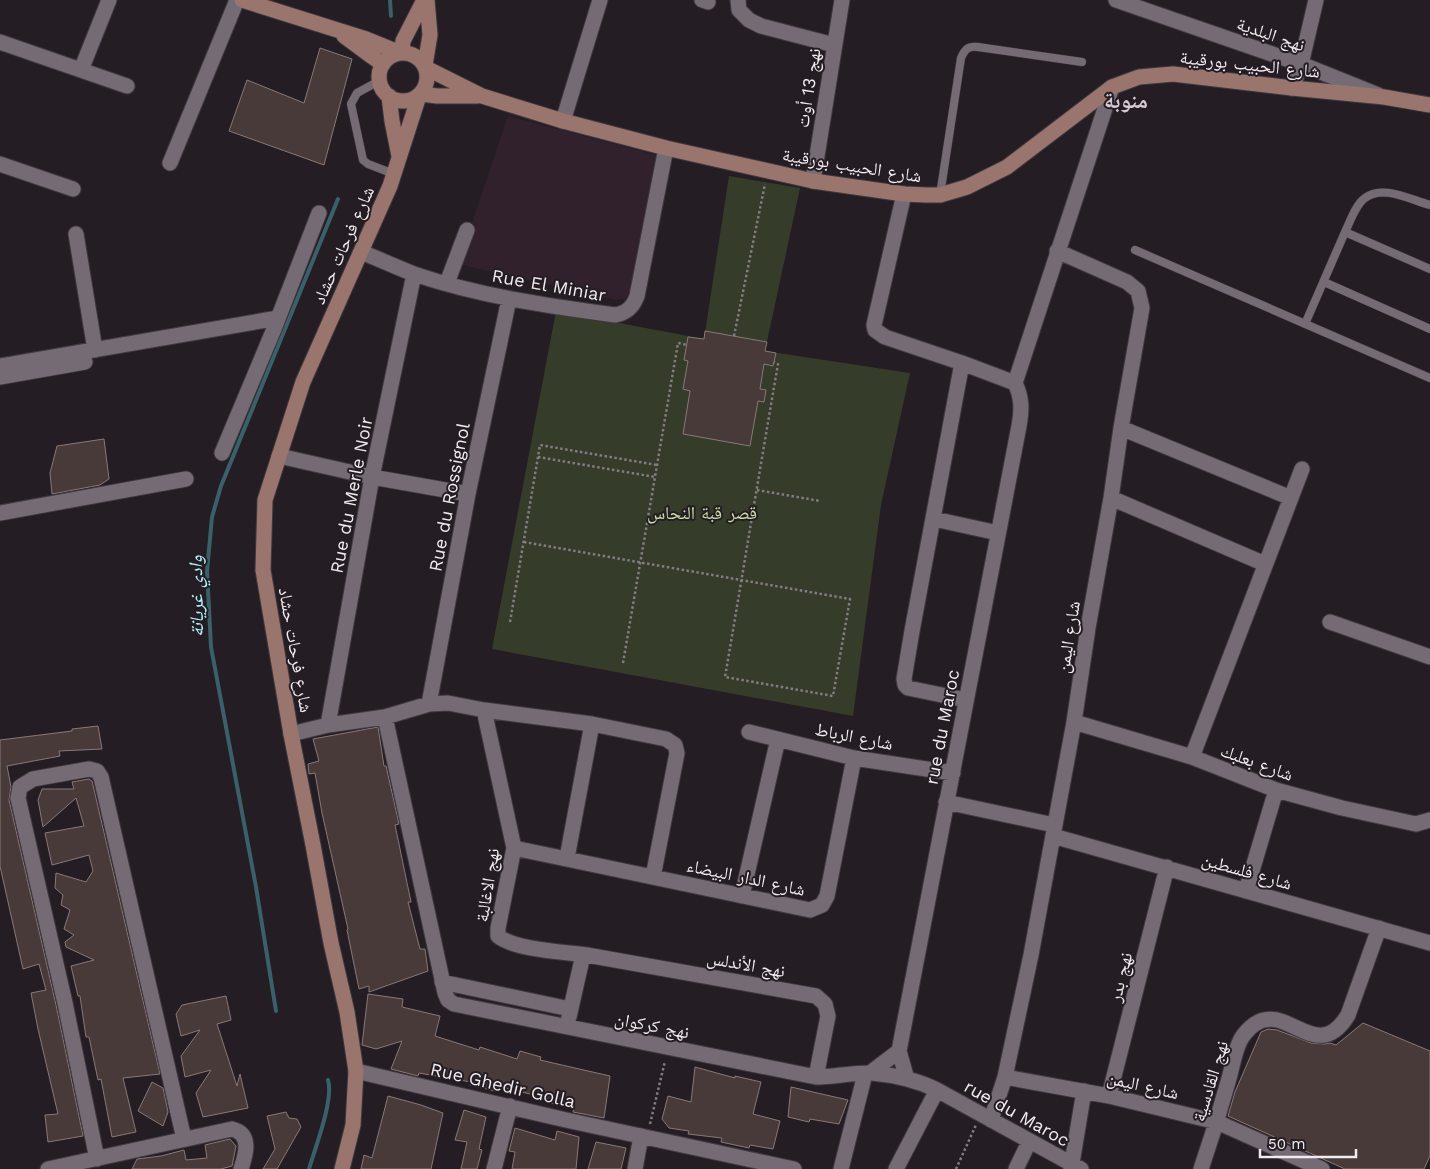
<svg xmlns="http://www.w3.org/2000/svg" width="1430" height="1169" viewBox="0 0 1430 1169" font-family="'Work Sans','Noto Naskh Arabic',sans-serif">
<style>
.commercial{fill:#30212d}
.green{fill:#353c29}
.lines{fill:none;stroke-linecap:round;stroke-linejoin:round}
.stream{stroke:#38626a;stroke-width:4}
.building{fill:#473a38;stroke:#887976}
.lane-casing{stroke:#403940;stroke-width:9}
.street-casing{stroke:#403940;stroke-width:17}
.secondary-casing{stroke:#403940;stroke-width:17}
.path{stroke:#837c82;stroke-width:2.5;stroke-dasharray:2.5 2.5;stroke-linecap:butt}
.lane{stroke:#746b74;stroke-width:8}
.street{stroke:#746b74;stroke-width:15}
.secondary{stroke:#9a756d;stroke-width:15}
.labels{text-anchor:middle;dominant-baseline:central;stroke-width:4;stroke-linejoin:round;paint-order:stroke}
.street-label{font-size:18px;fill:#f1ecf1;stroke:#251d24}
.park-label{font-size:18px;fill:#cae0a8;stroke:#251d24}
.water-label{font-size:19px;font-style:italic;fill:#b3f0fc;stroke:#251d24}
.district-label{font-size:22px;font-weight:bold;fill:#d5cad4;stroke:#251d24}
</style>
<rect width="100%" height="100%" fill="#251d24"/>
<path class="commercial" d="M508,116L656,155L633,292L626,298L618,300L458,264Z"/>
<path class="green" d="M729,176L800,188L765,351L910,373L881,505L853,716L492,649L556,311L704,339Z"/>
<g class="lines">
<path class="stream" d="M390,0L391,16
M276,1011L256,887L211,647L207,571L212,517L221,486L338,199
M309,1169C315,1148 334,1100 328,1080"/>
</g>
<path class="building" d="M320,48L352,59L324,165L229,131L247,80L304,103Z
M705,331L767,342L765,351L776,353L773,366L764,364L760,389L766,390L764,402L758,401L750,446L683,434L690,391L683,389L688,361L684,360L688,337L704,339Z
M104,439L109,479L100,485L52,494L50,473L57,446Z
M98,726L102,749L59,751L60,756L7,766L11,787L9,800L56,1005L83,1136L48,1142L45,1115L58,1114L38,1029L31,993L46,990L39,964L23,969L0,866V740L72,731V729Z
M378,727L384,766H386L399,824L395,825L411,902H408L420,949H425L428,971L369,992V986L359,989L347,930L348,929L322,813L315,773L309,774L308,764L319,761L313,739Z
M89,779L92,781L160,1074L123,1078L136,1132L112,1137L101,1079L98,1080L89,1037H86L80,996H78L71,966L94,960L66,947L65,942L74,935L64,929L70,910L61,905L63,895L55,888L56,873L86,882L93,871L89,855L52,865L45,833L84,826L76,798L43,827L38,800L42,789H74L72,782Z
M368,994L403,999L402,1007L440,1016L435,1036L479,1050L480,1047L517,1059L520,1051L541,1057L540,1060L610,1076L604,1118L573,1112L574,1107L546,1102L547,1098L496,1086L495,1091L470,1085L471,1082L419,1073L418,1076L391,1069L402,1041L376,1049L362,1045Z
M226,996L231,1020L217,1024L237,1086L240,1074L248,1108L203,1117L196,1093L211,1070L185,1077L181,1056L200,1030L181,1036L176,1014L182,1005Z
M1363,1023L1430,1051V1156L1424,1169H1345L1228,1116L1235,1092L1261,1032L1268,1029L1277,1030L1311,1043L1325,1044L1330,1043L1336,1045Z
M695,1067L735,1078V1076L761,1082L753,1114L780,1121L773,1149L750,1145L749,1148L721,1142L722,1138L688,1134L689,1131L669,1128L662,1119L668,1096L691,1102Z
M152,1082L163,1088L168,1112L163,1126L138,1111Z
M791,1087L848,1100L839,1124L810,1119L809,1122L788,1117Z
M388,1096L421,1105L443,1113L431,1169H361L364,1155L372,1158Z
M464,1110L486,1117L479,1149L482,1150L477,1169H461L467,1142L455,1140Z
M286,1112L289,1118L297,1119L301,1127L277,1169H263L275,1149L267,1116Z
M515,1128L555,1140L557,1131L579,1137L576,1169H512L515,1152L509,1151Z
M230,1139L236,1146L232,1166L221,1169H132L137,1159L161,1156L184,1150L186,1160L207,1158L205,1145Z
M596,1142L626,1148L621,1169H588Z"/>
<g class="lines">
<g class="lane-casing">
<path id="lane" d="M379,81L357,93L351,104L363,160L368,164L394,174
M940,195L961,58C965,49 968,46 978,47L1082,62
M1345,232C1350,222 1356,204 1365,198C1383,184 1411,200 1430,205
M1135,250L1430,378
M1324,282L1430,329
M1305,324L1345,232L1430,269"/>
</g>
<g class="street-casing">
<path id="street" d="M702,0L708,2
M738,0L739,10L749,20L761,26L834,45
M1116,0L1301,64L1378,95
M0,42L127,86
M81,70L109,0
M1292,88L1301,64L1316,0
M563,121L600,0
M170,163L237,0
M0,164L73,189
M813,181L842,0
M904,194L874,325L875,330L885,337L962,363L1015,383
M76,234L95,350
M361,252C379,259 396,267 414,274C479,296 548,306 615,315C627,313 633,307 637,296L666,148
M447,283L467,230
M962,363L912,631L904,679L905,685L908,688L966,700
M0,366L278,318
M0,377L85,362
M1015,383L1112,87
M1121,428L1291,498
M222,453L274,329L319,213
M279,456L372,477L468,494
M1111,498L1265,564
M0,513L186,479
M934,519L998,533
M1330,622L1430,657
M429,704L468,494L509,299
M484,710L514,848L498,928V936C515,950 564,952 587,955C663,968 739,982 816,996L825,1004L828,1016L816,1077
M385,717L445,993L448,1000L454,1004L816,1077C833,1077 856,1072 872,1073C894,1075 917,1080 937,1090L1081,1169
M1074,722L1192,757L1276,790L1342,808L1416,824L1430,820
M328,725L372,477L414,274
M749,732L854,758L953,773
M291,734L328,725L385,717L429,704L448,703L484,710L592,724L666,739L675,745L677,753L653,877
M1192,757L1302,469
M946,802L1054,825
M1053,836L1430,943
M514,848L810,910L822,905L827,896L854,758
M567,858L592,724
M1246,891L1276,790
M742,896L778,739
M442,982L570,1009
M569,1017L583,955
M356,1071L566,1120L794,1169
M870,1073L899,1051
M1005,1077L1109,1096L1217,1122L1322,1169
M907,1079L899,1051L1019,426C1022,409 1022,398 1015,383
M1109,1096L1167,867
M991,1120L1005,1077L1031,955L1074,722L1088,628L1111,498L1121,428L1142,308L1138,291L1127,282L1057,251
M97,1159L65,1003L18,798L20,787L33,779L89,769L97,771L101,777L184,1139
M48,1169L232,1129C252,1134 246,1154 241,1169
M494,1169L510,1106
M635,1169L641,1136
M841,1169L865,1074
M896,1169L937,1090
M1016,1169L1029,1142
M1071,1169L1084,1091
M1201,1169C1211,1140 1220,1111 1228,1082C1232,1069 1234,1053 1240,1041C1242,1036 1250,1027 1255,1024C1287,1002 1317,1066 1348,1015L1379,928"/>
</g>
<g class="secondary-casing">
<path id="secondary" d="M242,0L366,39L398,52
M344,36L371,56L383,64
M402,51L403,41L424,0
M379 77a24 24 0 1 1 48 0a24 24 0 1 1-48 0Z
M425,65L430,35L427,0
M426,68L482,96L563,121L666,148L813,181L904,194L926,195H940L967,187L1007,167L1112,87L1139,77L1173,74L1292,88L1384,97L1430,105
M421,94L437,96H478
M389,96L392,121L399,156
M342,1169L353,1125L356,1071L347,1012L331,943L313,845L291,734L263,570L265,500L303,382L390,186L419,96"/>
</g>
<path class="path" d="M734,336L765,184
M538,457L655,477
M757,490L820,501
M524,542C632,561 741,580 850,599L833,696L725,677C743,572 760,468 778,364L774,362
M510,622L540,445L657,465
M623,663L678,343L687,345
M650,1124L665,1061
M956,1169L976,1125"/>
<use href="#lane" class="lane"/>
<use href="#street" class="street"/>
<use href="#secondary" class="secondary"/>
</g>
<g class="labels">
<g class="street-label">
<text transform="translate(1271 34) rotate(19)">نهج البلدية</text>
<text transform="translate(1250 64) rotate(6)">شارع الحبيب بورقيبة</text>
<text transform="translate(808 88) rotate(-81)">نهج 13 أوت</text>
<text transform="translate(852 165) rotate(9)">شارع الحبيب بورقيبة</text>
<text transform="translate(343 245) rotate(-66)">شارع فرحات حشاد</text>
<text transform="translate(549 285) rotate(10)">Rue El Miniar</text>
<text transform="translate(351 495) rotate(-79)">Rue du Merle Noir</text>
<text transform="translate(449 497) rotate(-79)">Rue du Rossignol</text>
<text transform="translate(1068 637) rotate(-81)">شارع اليمن</text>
<text transform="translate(296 650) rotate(80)">شارع فرحات حشاد</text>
<text transform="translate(942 727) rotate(-79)">rue du Maroc</text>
<text transform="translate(854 736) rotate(11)">شارع الرباط</text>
<text transform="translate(1257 762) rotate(20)">شارع بعلبك</text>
<text transform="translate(1247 871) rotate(16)">شارع فلسطين</text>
<text transform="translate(746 877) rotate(12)">شارع الدار البيضاء</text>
<text transform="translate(487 885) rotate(-81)">نهج الاغالبة</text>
<text transform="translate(746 964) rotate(10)">نهج الأندلس</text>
<text transform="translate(1120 977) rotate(-76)">نهج بدر</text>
<text transform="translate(652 1025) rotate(11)">نهج كركوان</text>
<text transform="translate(1210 1081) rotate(-73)">نهج القادسية</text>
<text transform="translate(503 1085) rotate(13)">Rue Ghedir Golla</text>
<text transform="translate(1143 1085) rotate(13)">شارع اليمن</text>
<text transform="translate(1017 1113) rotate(29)">rue du Maroc</text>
</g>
<g class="park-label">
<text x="702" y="512">قصر قبة النحاس</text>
</g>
<g class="water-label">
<text transform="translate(196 596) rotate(-91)">وادي غريانة</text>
</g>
<g class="district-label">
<text x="1126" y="100">منوبة</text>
</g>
</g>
<path d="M1260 1149v8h96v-8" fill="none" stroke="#f1ecf1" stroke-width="2.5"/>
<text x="1268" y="1149" font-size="15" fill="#f1ecf1" stroke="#251d24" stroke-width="4" paint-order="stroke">50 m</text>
</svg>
